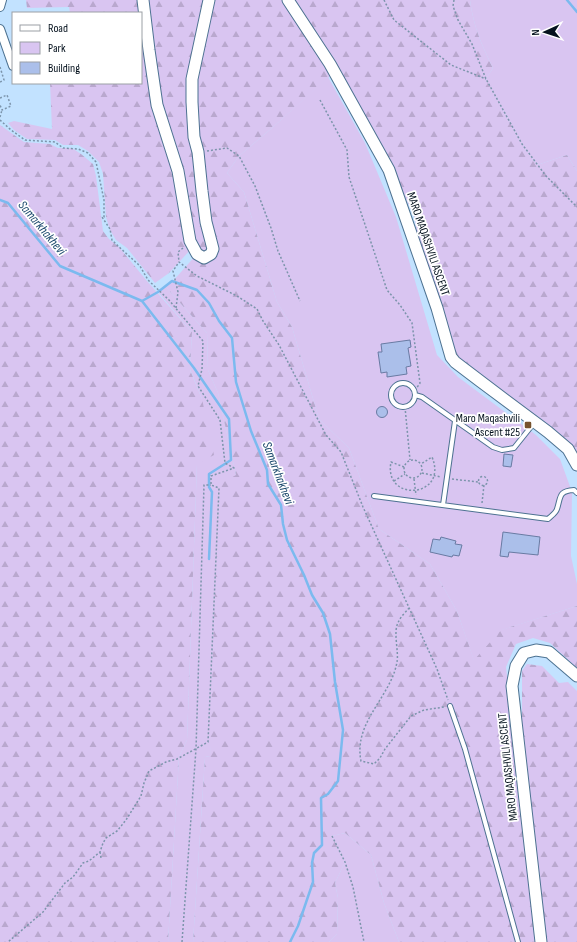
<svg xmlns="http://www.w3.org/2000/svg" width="577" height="942" viewBox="0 0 577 942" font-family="'Sofia Sans Condensed',sans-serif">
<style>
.green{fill:#d9c5f1}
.forest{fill:url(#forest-firs)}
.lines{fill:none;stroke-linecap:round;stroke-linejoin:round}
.stream{stroke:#7bbaef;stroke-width:2.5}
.building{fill:#abbfea;stroke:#697ba3}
.service-casing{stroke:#4d7291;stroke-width:6}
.minor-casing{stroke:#4d7291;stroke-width:10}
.secondary-casing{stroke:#4d7291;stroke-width:13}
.path{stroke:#7c94ab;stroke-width:1.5;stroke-dasharray:2 2;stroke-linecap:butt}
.service{stroke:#fff;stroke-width:4}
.minor{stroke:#fff;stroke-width:8}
.secondary{stroke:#fff;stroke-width:11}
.poi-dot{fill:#76522c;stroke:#fff;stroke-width:1.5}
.labels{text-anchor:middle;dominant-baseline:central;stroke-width:3.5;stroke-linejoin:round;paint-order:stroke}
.street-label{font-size:12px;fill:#05121e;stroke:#fff}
.poi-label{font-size:12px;fill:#05121e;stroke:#fff;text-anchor:end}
.water-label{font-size:13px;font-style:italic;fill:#1b496d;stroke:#fff}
</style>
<defs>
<pattern id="forest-firs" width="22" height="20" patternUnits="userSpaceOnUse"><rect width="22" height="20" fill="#d9c5f1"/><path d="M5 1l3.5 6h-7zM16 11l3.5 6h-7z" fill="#b9a8ce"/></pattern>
</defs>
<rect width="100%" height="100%" fill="#c2e2ff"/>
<path class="green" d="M470,0H577V171L567,155L537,165L522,144L486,79L493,68C482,46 473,25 470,0Z
M328,77L365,143L396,217L437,355L458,377L536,435L560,459L572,492L571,556L577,584V606L502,630L474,661L457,611L430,564L379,529L349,448L319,419L292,327L277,302L244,192L227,173L239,156L272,128Z
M165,286L207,333L208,370L218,393L236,475L210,756L205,757L193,942H168L179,757L187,740L197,464L202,399L190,369L192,332L158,292Z
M345,833L371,855L384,903L399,942H329L337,934L338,898L335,883L345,862L332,836Z"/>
<path class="forest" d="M26,0H140L163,132L193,247L169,273L155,283L127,248L116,240L110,230L106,217L103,174L99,162L88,151L78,145H63L55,140L27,139L14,130L8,123L14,121L52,129L50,83H141V13H70L69,7L27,8Z
M143,0H470C473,25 482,46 493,68L486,79L522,144L537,165L567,155L577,171V458L455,356L421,253L414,216L380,143L339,68L272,128L239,156L227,173L244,192L277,302L292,327L319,419L349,448L379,529L430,564L457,611L474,660L501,630L577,606V668L550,643L533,638L516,644L506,667L535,942H399L384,903L371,855L345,833L332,836L345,862L335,883L338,898L337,934L329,942H193L205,757L210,756L218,485L236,475L218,393L208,370L207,333L165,286L173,281L197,254L166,134Z
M0,125L24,142L50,144L58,148H72L81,154L93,164L96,176L103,231L109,239L119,247L147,281L192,332L190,370L202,399L214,455L197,464L187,740L179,757L168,942H0Z
M527,664L542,666L559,683L568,682L577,691V942H545L522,733V671Z"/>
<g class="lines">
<path class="stream" d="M567,0L577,12
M0,200L8,203L60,266L142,301L158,292L172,281L197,290L209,303L219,321L232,338L236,382L251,431L267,470L268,484L281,505L283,524L287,540L304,575L312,595L323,613L330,634L335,682L343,730L338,781L328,794L321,798L322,845L314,853L312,863L313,882L298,926L290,942
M142,301L194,368L229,419L231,460L209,474V487L212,492L209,559"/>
</g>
<path class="building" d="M410,340L411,347L408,348L411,366L406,367L407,374L387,377V372L381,373L378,352H382L381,344Z
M376.5 412a5.5 5.5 0 1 1 11 0a5.5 5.5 0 1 1-11 0Z
M504,454L513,455L511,467L503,466Z
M503,532L540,537L538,555L509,552L508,557L500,556Z
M441,537L456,541L455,544L462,545L459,556L453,555L452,557L430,552L433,539L440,540Z"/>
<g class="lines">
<g class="service-casing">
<path id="service" d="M391 395a12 12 0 1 1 24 0a12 12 0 1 1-24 0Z
M415,395L422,397L493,447L502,450L514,448L534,423
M374,496L548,519C551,516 556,513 557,509C561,497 558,491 574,490L577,493
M443,505L455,421
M450,706L465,749L518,942"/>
</g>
<g class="minor-casing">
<path id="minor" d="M0,7L2,0
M0,29L13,66"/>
</g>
<g class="secondary-casing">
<path id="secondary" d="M143,0L149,50L157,105L178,171L190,241L197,254L204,258L211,254L213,249L206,222L202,191L198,152L194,137L192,102V79L209,0
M288,0L330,64L389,170L437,308L451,357L455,362L480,381L548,432L568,449L577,465
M541,942L512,686L516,666L524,653L536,650L549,652L577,676"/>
</g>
<path class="path" d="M384,0L394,20L451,65L486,79
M454,0L453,6L458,20L472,44L486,79L522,144L546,176L577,207
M0,67L4,80L0,82
M0,98L7,95L11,106L2,110L0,105
M320,100L347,150L349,177L387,290L400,305L412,323L420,383L416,389
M0,117L2,110
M0,120L11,130L25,140L55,142L63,148L78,149L88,153L96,162L104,200V217H102L110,229L112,240L118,246L140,266L148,280L169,300L203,341L202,369L198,386L220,420L225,463L234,468L211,476V485L219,488L208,742L177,759L166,762L149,771L144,783L141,796L126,820L117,831L106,838L103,843L100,852L89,861L83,863L73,877L65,883L43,912L8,942
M207,151L227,148L239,156L255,186L271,228L278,251L300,301
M183,248L178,252L179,262L197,276L237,296L257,309L263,321L279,345L326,435L341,452L363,507L437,669L448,700
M176,308L178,292L173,271L179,262
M405,407L410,460
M404 469a9 9 0 1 1 18 0a9 9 0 1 1-18 0Z
M404,467L391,462C383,503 449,498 432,457L421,464
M422,473L441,477
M478.5 481a4.5 4.5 0 1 1 9 0a4.5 4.5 0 1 1-9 0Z
M414,479L416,495
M452,479L478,482
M394,481L405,474
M482,503L484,485
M409,608C406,612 400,617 398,623C393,632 399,652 397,662C391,697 353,722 361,761L374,764L380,758L385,749L411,716L424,710L444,707
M332,836L345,862L353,887L364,942
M100,852L101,858
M182,942L196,749L204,485H211"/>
<use href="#service" class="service"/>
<use href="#minor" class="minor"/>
<use href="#secondary" class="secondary"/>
</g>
<rect class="poi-dot" x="524" y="421" width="8" height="8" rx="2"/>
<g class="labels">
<g class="street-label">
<text transform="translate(428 244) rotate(71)">MARO MAQASHVILI ASCENT</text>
<text transform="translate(508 767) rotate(-96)">MARO MAQASHVILI ASCENT</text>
</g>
<g class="poi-label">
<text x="520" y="418">Maro Maqashvili<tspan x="520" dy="14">Ascent #25</tspan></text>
</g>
<g class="water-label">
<text transform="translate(42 228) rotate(50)">Samarkhakhevi</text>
<text transform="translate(278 473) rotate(69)">Samarkhakhevi</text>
</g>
</g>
<rect x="12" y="12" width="130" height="72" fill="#ffffff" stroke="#9ba0a5"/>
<rect x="20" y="25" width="20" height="6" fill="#ffffff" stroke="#9ba0a5"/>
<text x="48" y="32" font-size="12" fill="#05121e">Road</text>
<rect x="20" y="42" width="20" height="12" fill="#d9c5f1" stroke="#9ba0a5"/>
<text x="48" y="52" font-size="12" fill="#05121e">Park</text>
<rect x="20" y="62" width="20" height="12" fill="#abbfea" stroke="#9ba0a5"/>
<text x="48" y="72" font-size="12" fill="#05121e">Building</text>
<g transform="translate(545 32) rotate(267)" stroke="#ffffff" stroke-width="3" paint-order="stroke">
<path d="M0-3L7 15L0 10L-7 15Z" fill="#05121e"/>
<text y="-6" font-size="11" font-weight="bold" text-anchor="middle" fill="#05121e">N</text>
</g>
</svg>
